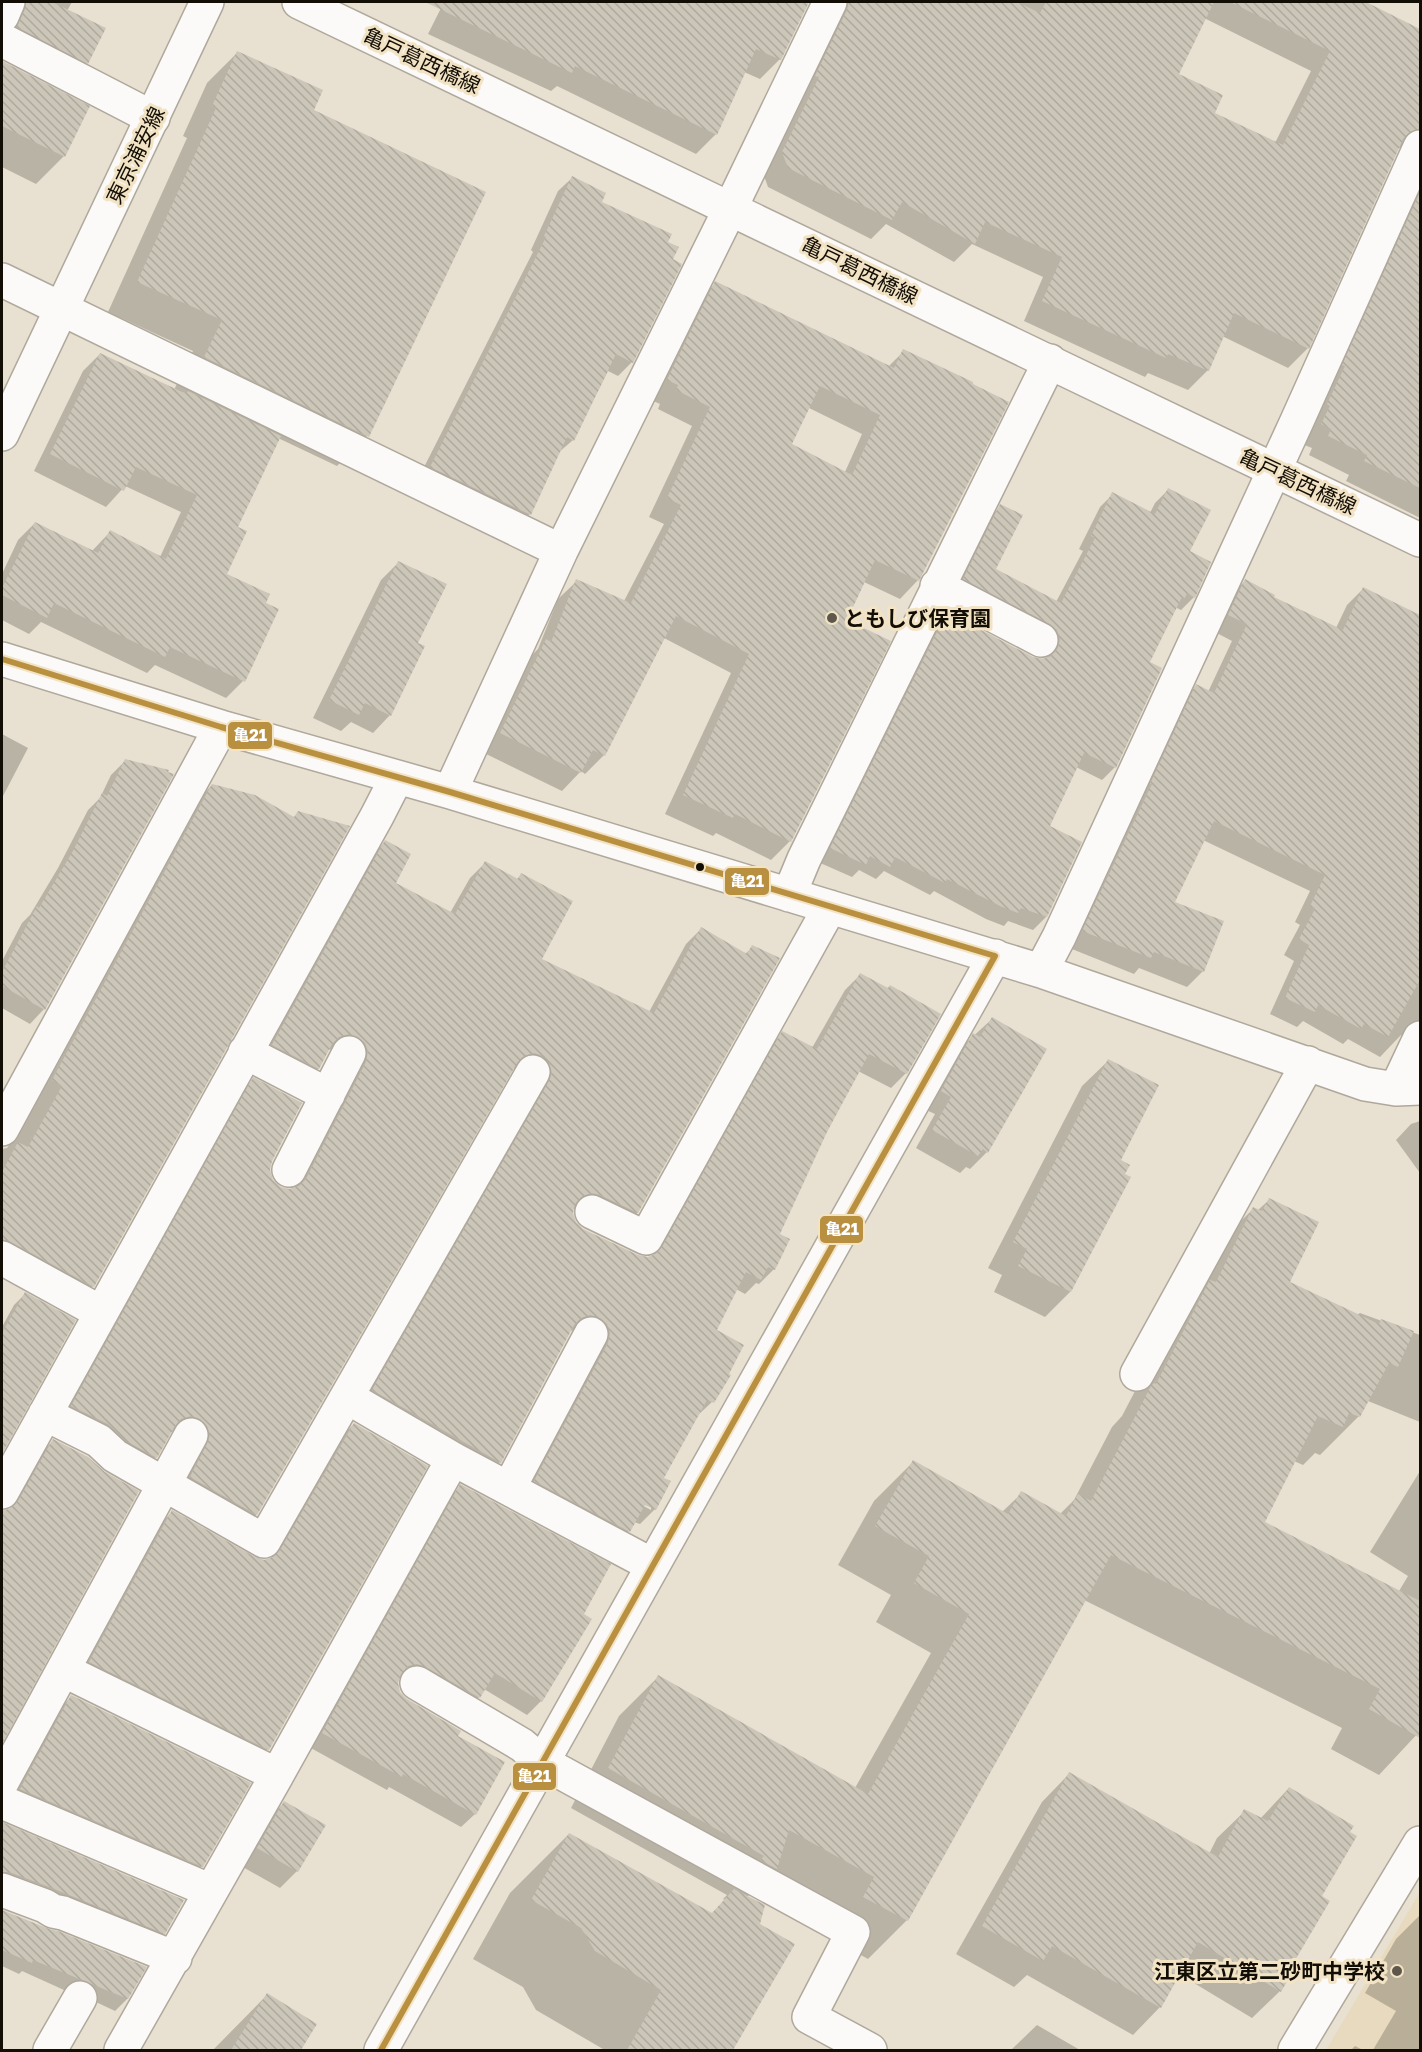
<svg xmlns="http://www.w3.org/2000/svg" width="1422" height="2052" viewBox="0 0 1422 2052" font-family="'Golos Text','Noto Sans JP',sans-serif">
<style>
.built{fill:#e8dabe}
.shadow{fill:#0003;fill-rule:evenodd}
.building{fill:url(#building-back-hatch);fill-rule:evenodd}
.lines{fill:none;stroke-linecap:round;stroke-linejoin:round}
.minor-casing{stroke:#afa89c;stroke-width:36}
.major-casing{stroke:#afa89c;stroke-width:36}
.minor{stroke:#fcfaf8;stroke-width:33}
.major{stroke:#fcfaf8;stroke-width:33}
.bus-1-casing{stroke:#f2e3c5;stroke-width:10}
.bus-1{stroke:#b89040;stroke-width:6}
.poi-dot{fill:#5e584c;stroke:#f2e3c5;stroke-width:2}
.bus-dot{fill:#130e05;stroke:#f2e3c5;stroke-width:2}
.labels{text-anchor:middle;dominant-baseline:central;stroke-width:6;stroke-linejoin:round;paint-order:stroke}
.street-label{font-size:21px;fill:#130e05;stroke:#f2e3c5}
.poi-label{font-size:21px;font-weight:bold;fill:#130e05;stroke:#f2e3c5;text-anchor:start}
.line-badge{stroke:#f2e3c5;stroke-width:2}
.badge-label{font-size:16px;text-anchor:middle;font-weight:bold;fill:#fff}
</style>
<defs>
<pattern id="building-back-hatch" width="6" height="6" patternUnits="userSpaceOnUse" patternTransform="scale(1.5)"><rect width="6" height="6" fill="#ccc6b9"/><path d="M-1 5l2 2M0 0l6 6M5-1l2 2" fill="none" stroke="#aea99e"/></pattern>
</defs>
<rect width="100%" height="100%" fill="#e8e0d0"/>
<path class="built" d="M1420,1892V2050H1326Z"/>
<path class="shadow" d="M9,2H72L67,11L87,63L72,78L2,42Z
M444,2H1362L1420,30V518L1346,481L1349,475L1309,455L1312,448L1302,444L1408,149L1397,148L1308,348L1288,368L1222,336L1208,370L1188,390L1148,373L1145,377L1024,321L1043,277L972,244L954,262L886,224L871,239L768,187L763,173L818,4L808,2L780,59L760,79L744,72L716,134L696,154L557,86L551,91L428,34ZM1204,18L1311,71L1275,143L1213,113L1177,75Z
M237,53L312,110L367,436L337,466L278,438L236,527L225,574L264,604L277,610L243,681L226,698L155,665L147,673L41,622L29,634L2,620V574L18,540L35,523L92,551L110,532L160,557L181,512L125,486L106,507L34,471L83,371L100,354L174,390L193,351L108,312L187,138L183,136L207,83Z
M2,63L88,107L64,156L36,184L2,167Z
M572,178L600,203L666,242L632,362L618,376L608,371L573,440L558,453L529,515L516,528L417,481L533,252L531,250L558,191Z
M716,283L888,367L904,351L918,580L900,599L864,582L845,621L790,841L771,860L716,833L713,836L665,814L731,673L664,638L604,755L585,774L581,771L562,791L482,752L527,660L538,649L558,599L577,581L624,601L664,524L649,517L692,426L658,409L660,404L649,399L697,301ZM807,407L862,434L845,472L790,444Z
M1168,490L1188,552L1194,597L1181,610L1175,607L1148,663L1115,767L1102,780L1076,767L1048,827L1046,917L1033,930L1008,921L1004,926L986,919L934,891L930,895L884,871L876,879L859,870L852,877L818,862L934,627L947,614L1032,658L1046,659L1047,652L951,592L988,519L1001,506L994,570L1056,602L1083,551L1079,549L1100,507L1113,494L1150,513L1155,503Z
M398,563L416,644L423,647L390,715L373,733L351,722L341,731L313,718L381,580Z
M1245,581L1272,598L1336,628L1347,605L1363,589L1420,617V1046L1411,1036L1401,1035L1380,1057L1348,1039L1343,1044L1303,1021L1297,1027L1270,1014L1294,961L1284,955L1300,925L1295,922L1310,891L1203,840L1173,903L1203,971L1187,987L1139,968L1134,974L1067,947L1180,702L1196,686L1208,692L1232,641L1213,631L1229,597Z
M2,734L28,748L2,798Z
M126,760L44,1009L30,1024L2,1008V961L22,923L30,915L58,868L88,810L100,798L111,775Z
M212,785L293,818L348,827L93,1286L78,1302L2,1260V1149L7,1148L14,1138L197,801Z
M386,841L393,884L450,913L470,878L485,863L516,880L521,875L540,960L649,1012L686,944L701,929L745,954L753,947L778,959L637,1213L622,1228L585,1210L573,1209L572,1213L575,1223L583,1230L638,1257H652L768,1048L783,1033L812,1048L845,990L860,975L906,1073L891,1088L858,1071L826,1131L778,1235L774,1269L759,1284L756,1283L745,1294L736,1289L715,1331L729,1375L712,1402L696,1417L662,1478L655,1509L640,1524L634,1522L629,1531L614,1546L520,1496L575,1330L570,1331L500,1462L485,1477L358,1405L518,1068L511,1069L256,1515L241,1530L176,1492L175,1431L169,1432L156,1457L141,1472L57,1421L239,1094L254,1079L271,1161L269,1170L272,1180L280,1188L289,1190L294,1189L351,1078L333,1049L328,1050L318,1069L303,1084L258,1060L371,856ZM638,1503L651,1506V1510Z
M992,1019L987,1152L970,1169L966,1167L960,1173L916,1148L935,1114L924,1109L956,1052Z
M1108,1061L1119,1160L1070,1292L1045,1317L994,1292L1002,1275L988,1268L1082,1086Z
M1420,1121V1173L1396,1140L1411,1124Z
M1269,1200L1288,1283L1357,1315L1360,1313L1420,1335V1422L1368,1401L1359,1416L1320,1455L1315,1453L1303,1465L1294,1461L1263,1523L1399,1591L1408,1576L1370,1552L1420,1471V1731L1379,1775L1331,1749L1342,1728L1084,1600L907,1920L868,1959L826,1936L837,1916L766,1878L747,1897L758,1925L792,1944L731,2050H602L603,2049L536,2010L523,1987L473,1959L510,1893L569,1834L711,1915L725,1900L723,1899L727,1895L571,1808L619,1716L658,1677L855,1788L931,1653L876,1622L891,1595L838,1565L874,1501L913,1462L1002,1512L1022,1493L1060,1514L1074,1500L1112,1427L1122,1416L1172,1320L1214,1248L1253,1209L1257,1211Z
M25,1294L74,1321L2,1451V1327L14,1305Z
M354,1424L268,1749L253,1765L75,1677L157,1527L172,1512L254,1559L265,1561L270,1560L338,1440Z
M53,1441L137,1492L2,1741V1512L10,1510L42,1452Z
M461,1486L582,1615L541,1701L527,1715L484,1689L479,1697L465,1711L412,1680L398,1678L397,1683L399,1692L406,1700L456,1737L475,1814L461,1827L389,1787L387,1790L309,1747L447,1500Z
M71,1697L202,1866L192,1876L11,1799L62,1706Z
M1069,1774L1209,1854L1217,1838L1245,1811L1260,1819L1289,1788L1320,1897L1280,1991L1252,2018L1179,1974L1160,2007L1133,2035L1027,1975L1014,1987L956,1954L1042,1802Z
M284,1803L297,1871L280,1888L241,1866L267,1820Z
M2,1824L182,1901L164,1933L153,1945L2,1885Z
M2,1912L144,1968L127,1999L115,2011L77,1993L64,1990L22,1971L19,1974L2,1966Z
M1420,1915V2050H1373L1396,2011L1365,1993L1396,1939Z
M267,1995L315,2025L299,2050H213Z
M1037,2025L1080,2050H1011Z
M1355,2046L1363,2050H1351Z"/>
<path class="building" d="M26,2H52L106,28L88,64L17,27L25,9Z
M425,2H809L781,60L756,49L717,135L575,66L572,73Z
M849,2H1017L1040,13L1046,2H1214L1179,74L1223,95L1215,113L1283,145L1330,51L1230,2H1366L1420,29V129L1410,132L1403,139L1309,349L1234,313L1209,371L1168,354L1166,358L1042,301L1062,257L985,222L975,244L902,202L892,220L788,168L782,152L819,77L815,76L847,10Z
M237,51L323,90L314,110L486,192L369,437L204,357L222,320L137,282L216,108L212,106Z
M2,61L90,106L65,157L2,126Z
M572,176L606,193L602,202L672,234L668,242L679,247L673,259L682,264L633,363L616,354L574,441L567,437L531,515L430,467L546,237L544,236Z
M1420,192V488L1364,461L1367,455L1328,436L1331,429L1321,424L1330,406L1327,404L1345,366L1342,365Z
M715,281L894,368L903,349L973,382V384L1009,402L919,581L875,560L847,620L891,641L791,842L735,814L733,818L683,795L749,654L676,616L605,756L593,750L581,773L500,733L546,639L551,642L576,579L631,603L681,505L667,498L710,407L676,390L678,385L667,380ZM820,386L880,415L852,475L792,444Z
M100,353L182,392L187,393L188,391L281,436L238,527L247,531L227,574L270,594L266,603L279,609L245,682L170,647L165,657L54,603L47,618L2,595V588L35,522L98,553L110,530L166,559L197,495L136,467L124,491L50,454Z
M1168,488L1211,510L1190,551L1211,562L1195,598L1187,593L1185,598L1182,597L1150,662L1162,668L1116,768L1084,753L1050,826L1082,842L1047,917L1021,908L1018,913L1000,906L947,879L945,883L895,857L890,867L870,856L866,865L830,848L947,612L1033,657L1042,659L1051,656L1058,648L1060,639L1057,630L1050,624L963,579L1000,504L1023,515L996,569L1061,603L1095,538L1091,536L1112,492L1155,514Z
M398,561L447,584L418,643L425,646L391,716L365,703L359,715L329,700Z
M1245,579L1275,595L1274,597L1343,630L1363,587L1420,615V980L1388,1037L1364,1024L1361,1029L1318,1005L1315,1012L1285,998L1309,945L1299,939L1315,909L1310,906L1325,875L1214,821L1175,902L1224,921L1204,972L1154,952L1151,958L1082,931L1152,784H1150L1196,684L1214,693L1247,624L1228,615Z
M125,759L169,770L168,772L174,774L45,1010L2,986V972L37,906L39,908L73,851L102,793L107,796Z
M212,784L255,795L294,817L298,811L350,826L94,1287L11,1242L2,1239V1172L18,1142L28,1147L62,1086L52,1080Z
M385,840L411,854L396,883L455,914L485,861L518,879L521,873L573,901L542,959L654,1013L701,927L747,954L752,945L780,958L638,1213L600,1195L591,1193L581,1197L575,1204L573,1213L576,1222L583,1229L638,1255L648,1257L655,1254L662,1247L782,1031L817,1049L860,973L888,988L890,985L941,1014L907,1074L869,1054L827,1132L780,1234L790,1239L775,1270L768,1267L761,1280L746,1272L717,1330L744,1345L729,1374L731,1375L714,1403L707,1400L664,1478L671,1481L656,1510L645,1505L630,1532L534,1481L608,1343L610,1333L607,1324L600,1318L590,1315L581,1318L574,1325L501,1463L372,1390L549,1081L552,1073L549,1063L543,1056L534,1053L524,1056L517,1063L257,1515L190,1477L207,1444L210,1435L207,1426L200,1419L191,1416L181,1419L175,1426L157,1458L126,1441L108,1424L71,1406L253,1077L302,1103L272,1161L270,1170L273,1180L281,1187L289,1189L299,1186L306,1179L366,1062L368,1051L365,1043L358,1037L349,1034L339,1037L332,1044L319,1069L272,1045Z
M992,1017L1047,1049L988,1153L983,1149L978,1156L932,1130L951,1097L941,1091L973,1033L980,1037Z
M1108,1059L1159,1085L1121,1160L1130,1165L1125,1174L1131,1177L1071,1292L1018,1266L1027,1249L1013,1242Z
M1269,1198L1319,1222L1290,1282L1379,1324L1381,1319L1414,1331L1398,1367L1389,1363L1360,1417L1349,1413L1343,1427L1318,1416L1265,1522L1420,1601V1738L1369,1709L1380,1689L1111,1555L908,1921L863,1897L874,1877L789,1830L777,1869L760,1860L764,1856L608,1768L658,1675L868,1794L969,1614L914,1583L929,1556L875,1526L913,1460L1008,1514L1021,1491L1066,1516L1078,1494L1091,1501L1151,1386L1154,1383L1156,1384L1210,1280L1216,1282L1253,1207L1262,1211Z
M25,1292L76,1320L2,1454V1333Z
M354,1423L428,1466L269,1750L89,1662L172,1510L255,1557L264,1560L273,1557L280,1550Z
M53,1439L88,1457L105,1472L139,1491L2,1744V1511L11,1508L18,1501Z
M460,1484L611,1564L584,1614L592,1619L542,1702L495,1673L480,1698L426,1667L417,1664L408,1666L401,1674L398,1683L400,1692L407,1699L461,1731L458,1736L505,1762L476,1815L403,1774L402,1777L322,1733Z
M71,1695L251,1783L203,1867L20,1789Z
M1069,1772L1218,1857L1244,1809L1268,1821L1289,1787L1354,1826L1350,1832L1357,1836L1322,1896L1330,1901L1294,1962L1297,1964L1281,1992L1198,1942L1161,2008L1052,1946L1043,1961L982,1926Z
M284,1801L326,1825L298,1872L257,1848Z
M2,1822L184,1900L165,1934L52,1888L9,1872H2Z
M569,1833L712,1913L734,1889L765,1905L760,1924L795,1944L733,2050H627L661,1990L595,1951L581,1928L531,1900Z
M2,1910L49,1929L58,1931L147,1967L128,1999L33,1960L32,1963L2,1950Z
M267,1993L317,2024L301,2050H231Z"/>
<g class="lines">
<g class="minor-casing">
<path id="minor" d="M2,16L8,2
M2,40L153,118
M2,280L561,551
M937,586L1041,640
M2,659L221,727L450,792L1041,971L1365,1084L1396,1089L1420,1088
M450,792L561,551L731,207L830,2
M789,895L804,859L1050,361
M1041,971L1059,937L1297,421L1420,147
M245,1052L328,1095
M1396,1089L1420,1038
M2,1129L221,727
M289,1170L349,1053
M592,1212L646,1238L830,907
M2,1258L100,1312
M1137,1374L1308,1063
M347,1397L453,1459L652,1565
M45,1414L99,1441L115,1456L264,1541L533,1072
M509,1488L591,1334
M2,1492L377,816L397,777
M63,1670L277,1775L453,1459
M417,1683L522,1745L542,1762L853,1932L809,2017L870,2050
M2,1782L191,1435
M2,1802L211,1891
M2,1890L45,1906L53,1911L63,1913L175,1958
M50,2050L80,1998
M121,2050L277,1775
M381,2050L995,956
M1295,2050L1420,1843"/>
</g>
<g class="major-casing">
<path id="major" d="M299,2L1420,540
M2,434L207,2"/>
</g>
<use href="#minor" class="minor"/>
<use href="#major" class="major"/>
<g class="bus-1-casing">
<path id="bus-1" d="M2,659L221,727L450,792L995,956
M381,2050L995,956"/>
</g>
<use href="#bus-1" class="bus-1"/>
</g>
<g class="poi-dot">
<circle cx="832" cy="618" r="6"/>
<circle cx="1397" cy="1971" r="6"/>
</g>
<circle class="bus-dot" cx="700" cy="867" r="5"/>
<g class="labels">
<g class="street-label">
<text transform="translate(422 60) rotate(25)">亀戸葛西橋線</text>
<text transform="translate(135 155) rotate(-64)">東京浦安線</text>
<text transform="translate(860 270) rotate(26)">亀戸葛西橋線</text>
<text transform="translate(1298 481) rotate(25)">亀戸葛西橋線</text>
</g>
<g class="poi-label">
<text x="844" y="618">ともしび保育園</text>
<text x="1385" y="1971" text-anchor="end">江東区立第二砂町中学校</text>
</g>
</g>
<g class="line-badge">
<rect x="227" y="721" width="46" height="29" rx="6" fill="#b89040"/>
<rect x="724" y="867" width="46" height="29" rx="6" fill="#b89040"/>
<rect x="819" y="1215" width="45" height="29" rx="6" fill="#b89040"/>
<rect x="512" y="1762" width="45" height="29" rx="6" fill="#b89040"/>
</g>
<g class="badge-label">
<text x="250" y="741">亀21</text>
<text x="747" y="887">亀21</text>
<text x="842" y="1235">亀21</text>
<text x="534" y="1782">亀21</text>
</g>
<rect width="1422" height="2052" fill="none" stroke="#130e05" stroke-width="6"/>
</svg>
